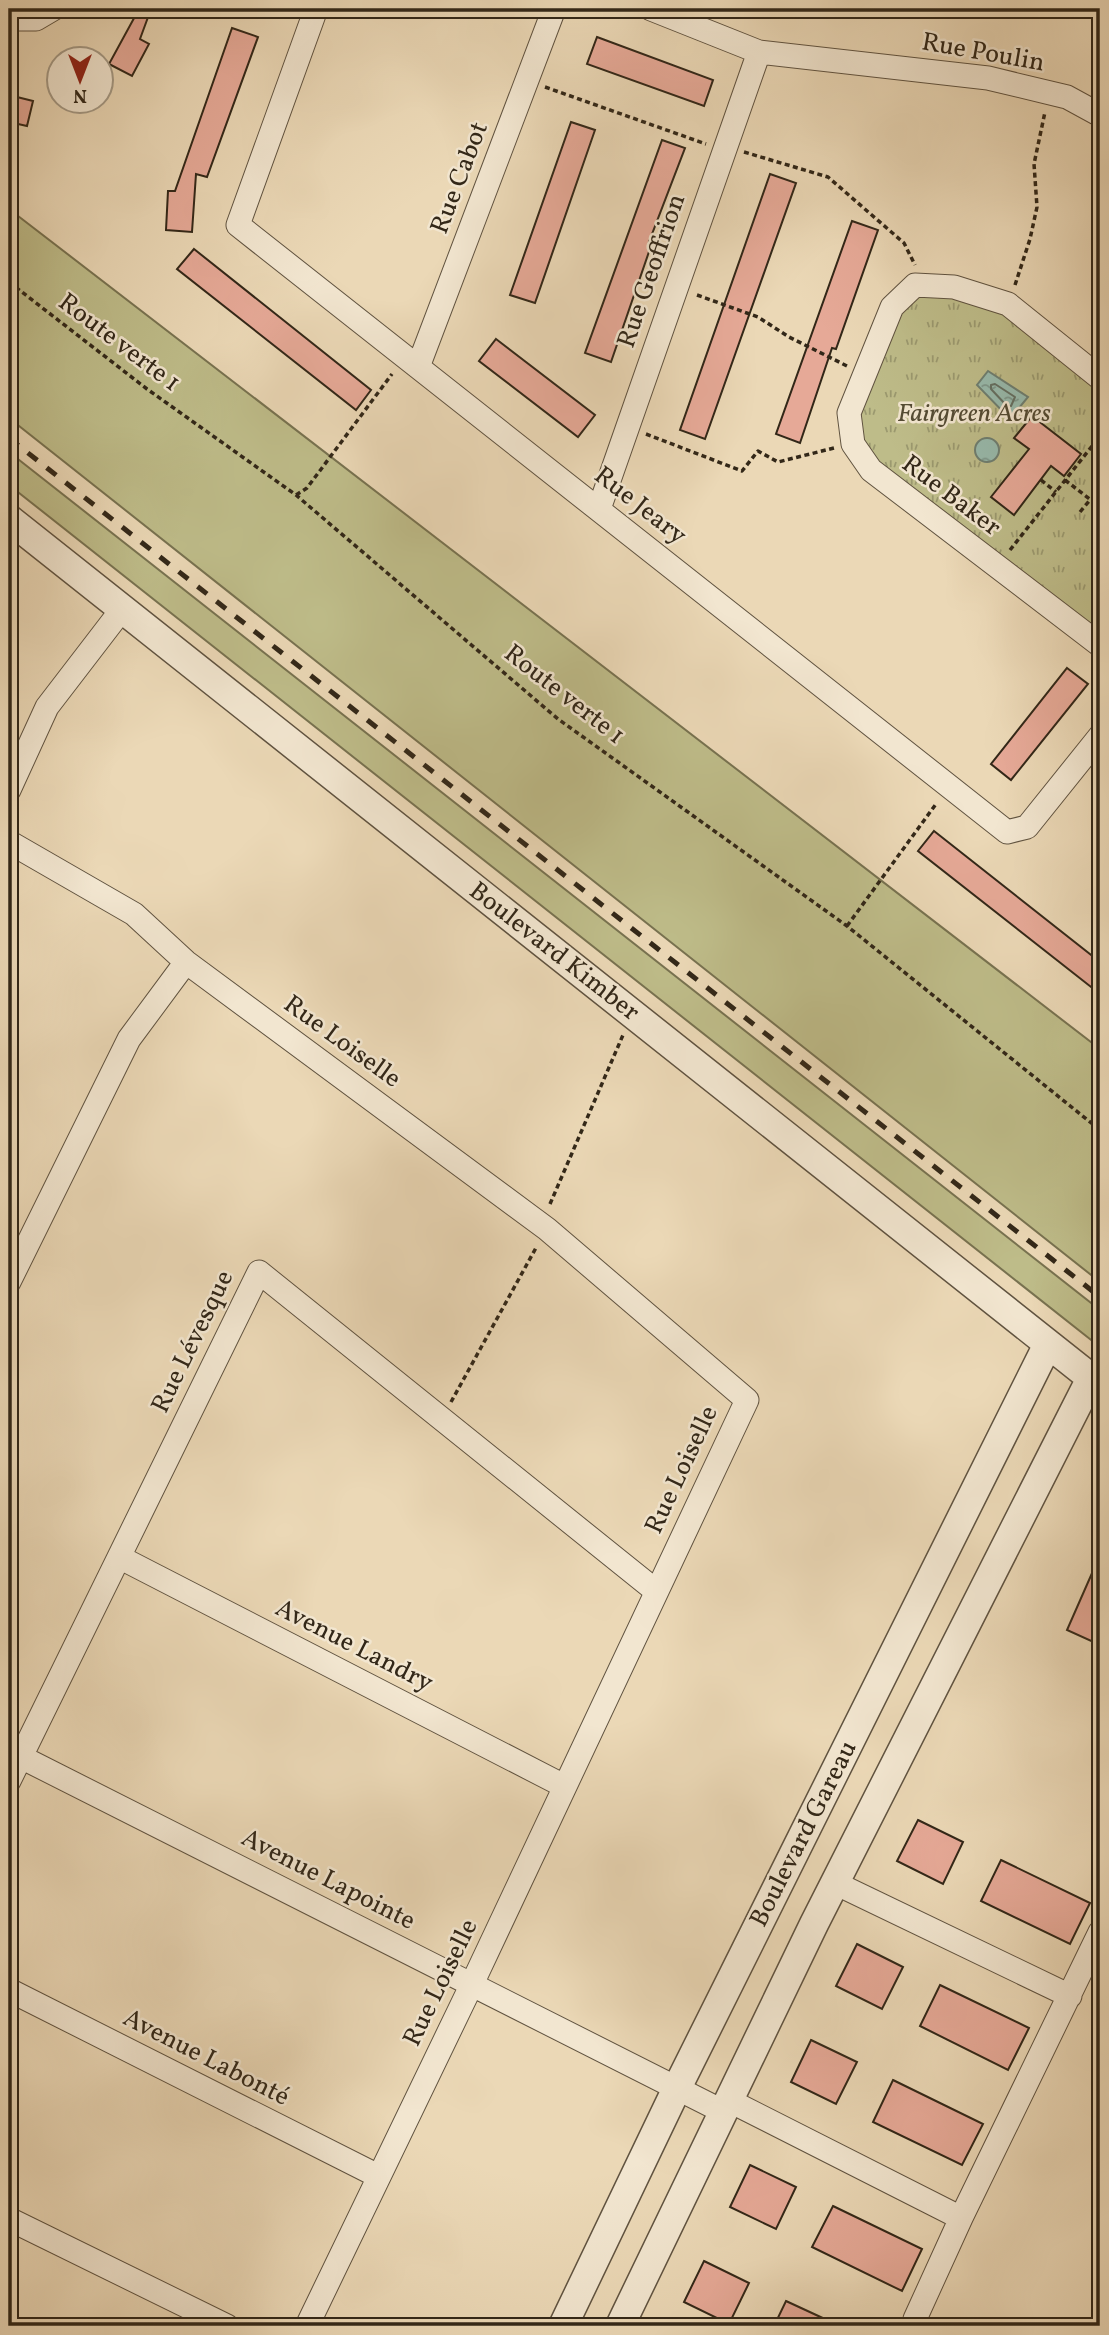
<svg xmlns="http://www.w3.org/2000/svg" width="1109" height="2335" viewBox="0 0 1109 2335" font-family="Vollkorn,serif">
<style>
.green{fill:#bebc89;stroke:#787250;stroke-width:2}
.park{fill:url(#park-tufts);stroke:#787250;stroke-width:2}
.water{fill:url(#water-ripples);stroke:#6f7f71;stroke-width:2}
.lines{fill:none;stroke-linecap:round;stroke-linejoin:round}
.shore{stroke:#657062;stroke-width:2}
.building{fill:#e6a997;stroke:#322718;stroke-width:2}
.minor-casing{stroke:#605340;stroke-width:25}
.tertiary-casing{stroke:#605340;stroke-width:31}
.path{stroke:#322718;stroke-width:3.5;stroke-dasharray:5 3.5;stroke-linecap:butt}
.minor{stroke:#f2e6d0;stroke-width:23}
.tertiary{stroke:#f2e6d0;stroke-width:28}
.rail{stroke:#322718;stroke-width:5;stroke-dasharray:12 12;stroke-linecap:butt}
.labels{text-anchor:middle;dominant-baseline:central;stroke-width:5;stroke-linejoin:round;paint-order:stroke}
.street-label{font-size:26px;fill:#322718;stroke:#f2e6d0}
.park-label{font-size:26px;font-style:italic;fill:#554c34;stroke:#f2e6d0}
</style>
<defs>
<pattern id="park-tufts" width="24" height="20" patternUnits="userSpaceOnUse" patternTransform="scale(1.75)"><rect width="24" height="20" fill="#bebc89"/><path d="M3 7l-1-3M5 7V3M7 7l1-3M15 17l-1-3M17 17v-4M19 17l1-3" fill="none" stroke="#9b996f"/></pattern>
<pattern id="water-ripples" width="26" height="14" patternUnits="userSpaceOnUse" patternTransform="scale(1.75)"><rect width="26" height="14" fill="#98baac"/><path d="M2 4q2-2 4 0t4 0M15 11q2-2 4 0t4 0" fill="none" stroke="#7d978b"/></pattern>
</defs>
<rect width="100%" height="100%" fill="#ebd8b6"/>
<filter id="stains"><feTurbulence type="fractalNoise" baseFrequency=".00286" numOctaves="4"/><feColorMatrix values="0 0 0 0 .2 0 0 0 0 .09 0 0 0 0 .02 0 0 0 .5 -.17"/></filter>
<radialGradient id="worn" r=".72"><stop offset=".6" stop-color="#630" stop-opacity="0"/><stop offset="1" stop-color="#630" stop-opacity=".3"/></radialGradient>
<path class="green" d="M9,209L1100,1049V1282L9,418Z
M9,452L1100,1310V1347L9,485Z"/>
<path class="park" d="M915,285L1008,304L1100,378V645L871,470L849,413Z"/>
<path class="water" d="M988,371L1028,397L1010,419L977,385Z
M975 450a12 12 0 1 1 24 0a12 12 0 1 1-24 0Z"/>
<g class="lines">
<path class="shore" d="M995,384L1015,397L1011,406H1007L991,389V385Z"/>
</g>
<path class="building" d="M139,9H151L140,39L149,44L132,76L109,64Z
M232,28L258,37L207,177L196,174L192,232L166,230L168,191H175Z
M597,37L713,80L704,106L587,64Z
M9,95L33,101L27,126L9,122Z
M571,122L595,130L535,303L510,295Z
M662,140L685,148L649,242L652,243L611,362L585,353Z
M770,174L796,183L705,439L680,430Z
M852,221L878,230L836,349L832,348L800,443L776,434Z
M194,249L371,390L356,410L177,269Z
M496,339L595,415L578,437L479,361Z
M1032,416L1081,454L1064,476L1051,466L1014,515L991,497L1029,449L1014,438Z
M1067,668L1088,684L1011,780L991,764Z
M934,831L1100,962V994L918,851Z
M1100,1555V1645L1067,1630Z
M918,1820L963,1842L943,1884L897,1861Z
M1001,1860L1090,1903L1070,1944L981,1901Z
M857,1944L903,1967L882,2009L836,1986Z
M940,1985L1029,2028L1008,2070L920,2026Z
M811,2040L857,2062L836,2104L791,2082Z
M893,2080L983,2124L962,2165L873,2122Z
M750,2165L796,2187L776,2229L730,2207Z
M833,2206L922,2249L902,2291L812,2247Z
M704,2261L749,2283L729,2324L684,2302Z
M786,2301L840,2326H774Z"/>
<g class="lines">
<g class="minor-casing">
<path id="minor" d="M316,9L238,225L1007,832L1027,827L1100,736
M651,9L759,52L988,78L1067,97L1100,115
M9,19H36L53,9
M418,367L554,9
M1100,378L1008,304L954,287L915,285L892,307L849,413L853,444L871,470L1100,645
M599,509L759,52
M9,790L47,707L123,608
M9,842L134,914L186,962L547,1229L747,1400L472,1984L307,2326
M9,1282L129,1039L186,962
M119,1557L564,1786
M21,1757L722,2111
M9,1781L259,1272L656,1591
M835,1883L1070,1996
M9,1990L378,2176
M728,2100L961,2218
M9,2219L227,2326
M915,2319L961,2218L1100,1932"/>
</g>
<g class="tertiary-casing">
<path id="tertiary" d="M9,519L1100,1385
M563,2326L677,2088L1048,1344
M620,2326L814,1924L1091,1378"/>
</g>
<path class="path" d="M545,87L706,144
M744,152L828,177L904,243L915,265
M9,282L147,389L296,495L558,719L847,926L1100,1130
M1015,285L1030,239L1037,207L1034,164L1045,112
M697,295L758,317L789,337L847,366
M646,434L742,471L758,451L778,462L834,448
M1041,480L1056,492
M1065,480L1100,507
M296,495L307,488L392,374
M1080,512L1090,500
M1010,550L1100,436
M847,926L936,804
M550,1204L623,1035
M451,1402L537,1246"/>
<use href="#minor" class="minor"/>
<use href="#tertiary" class="tertiary"/>
<path class="rail" d="M9,438L1100,1297"/>
</g>
<g class="labels">
<g class="street-label">
<text transform="translate(983 53) rotate(10)">Rue Poulin</text>
<text transform="translate(460 178) rotate(-69)">Rue Cabot</text>
<text transform="translate(652 271) rotate(-71)">Rue Geoffrion</text>
<text transform="translate(119 343) rotate(37)">Route verte 1</text>
<text transform="translate(951 496) rotate(37)">Rue Baker</text>
<text transform="translate(640 506) rotate(38)">Rue Jeary</text>
<text transform="translate(564 695) rotate(38)">Route verte 1</text>
<text transform="translate(554 952) rotate(38)">Boulevard Kimber</text>
<text transform="translate(342 1042) rotate(36)">Rue Loiselle</text>
<text transform="translate(193 1342) rotate(-64)">Rue Lévesque</text>
<text transform="translate(682 1470) rotate(-65)">Rue Loiselle</text>
<text transform="translate(354 1646) rotate(27)">Avenue Landry</text>
<text transform="translate(804 1834) rotate(-63)">Boulevard Gareau</text>
<text transform="translate(328 1880) rotate(27)">Avenue Lapointe</text>
<text transform="translate(441 1983) rotate(-64)">Rue Loiselle</text>
<text transform="translate(206 2058) rotate(27)">Avenue Labonté</text>
</g>
<g class="park-label">
<text x="974" y="414">Fairgreen Acres</text>
</g>
</g>
<rect width="1109" height="2335" fill="none" stroke="#ebd8b6" stroke-width="35"/>
<rect x="10" y="10" width="1088" height="2314" fill="none" stroke="#322718" stroke-width="3.5"/>
<rect x="18" y="18" width="1074" height="2300" fill="none" stroke="#322718" stroke-width="2"/>
<g transform="translate(80 80) rotate(180)"><circle r="33" fill="#f2e6d0" stroke="#a59a86" stroke-width="2"/>
<path d="M0-5L12 26L0 18L-12 26Z" fill="#8f2418"/>
<text y="-10" font-size="19" font-weight="bold" text-anchor="middle" fill="#322718">N</text>
</g>
<rect width="100%" height="100%" filter="url(#stains)"/>
<rect width="100%" height="100%" fill="url(#worn)"/>
</svg>
